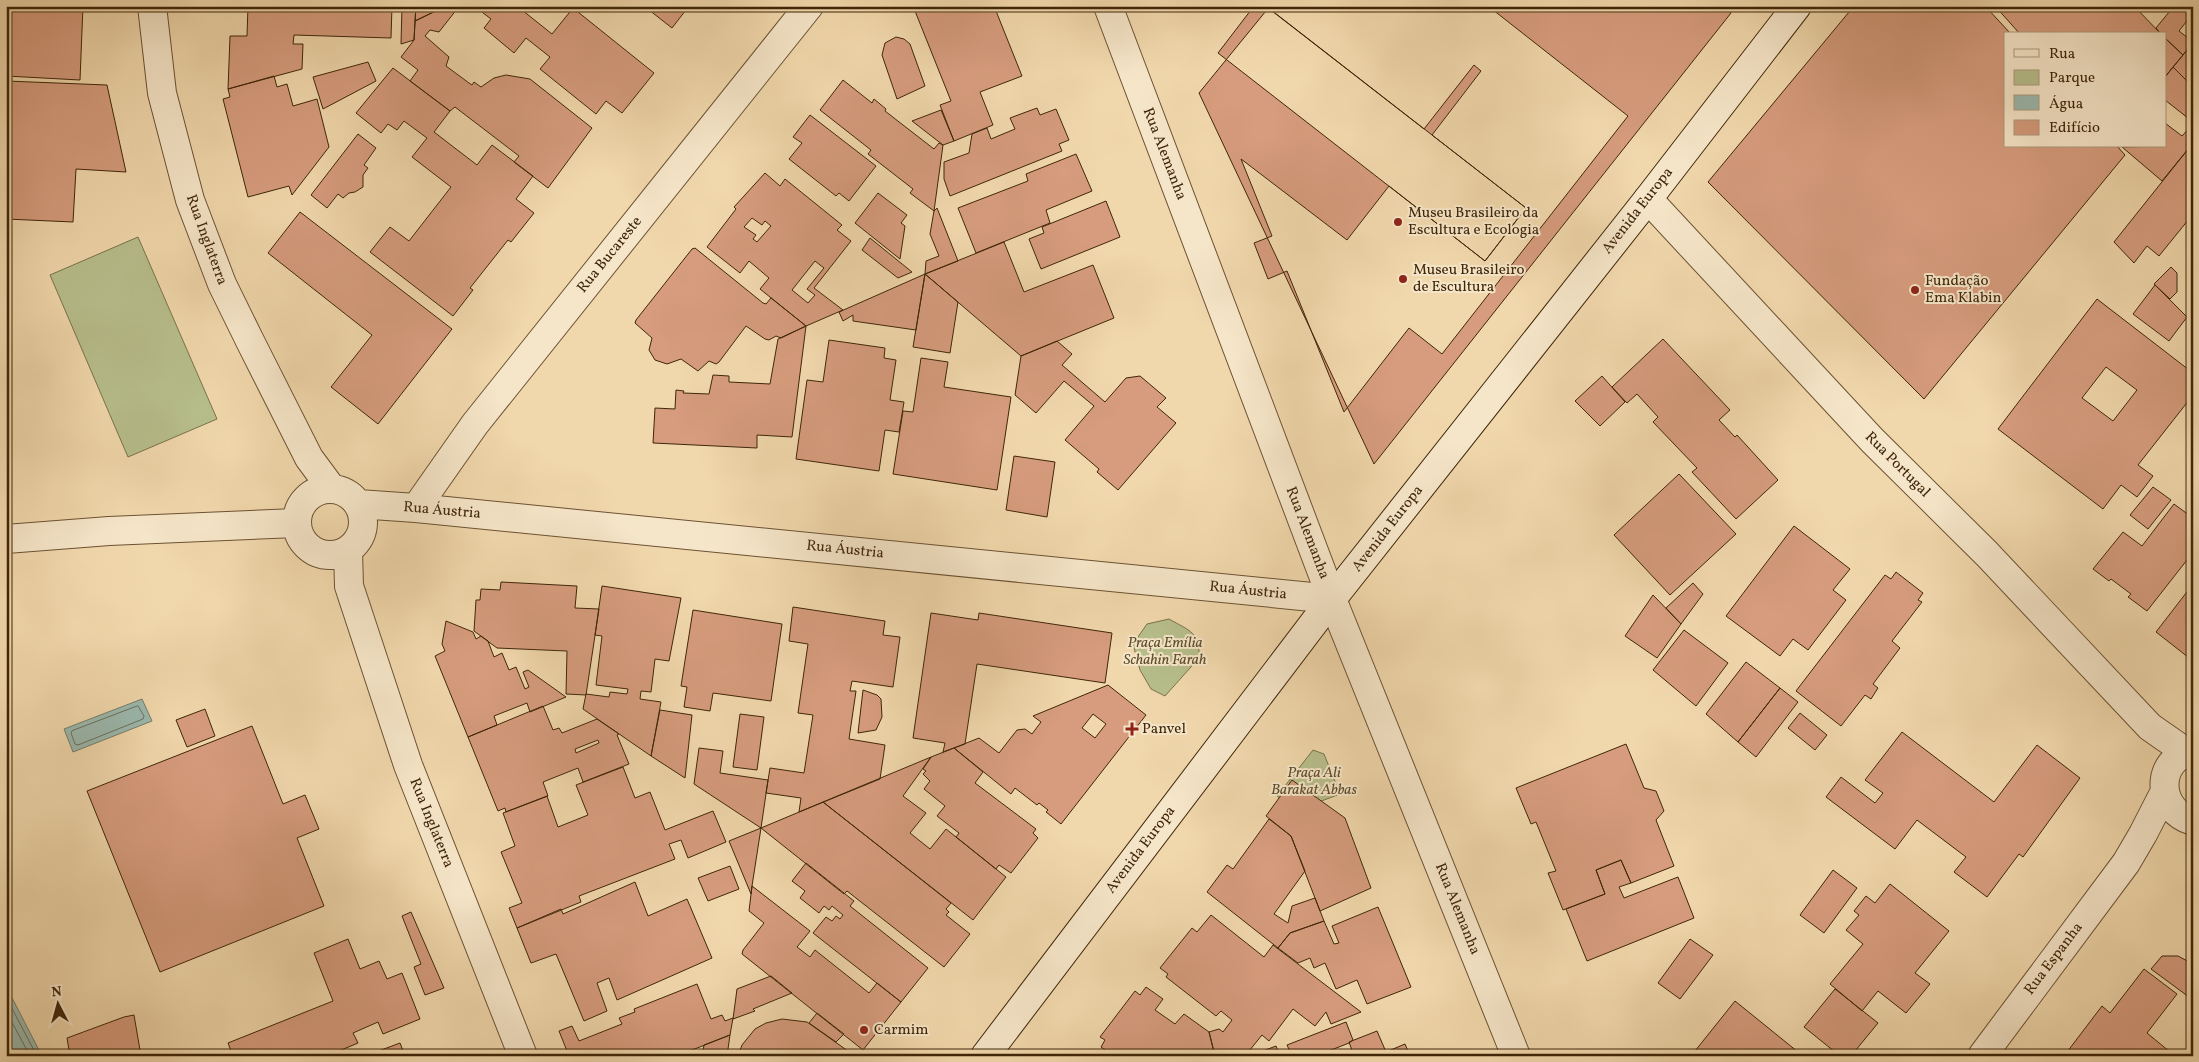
<svg xmlns="http://www.w3.org/2000/svg" width="2199" height="1062" viewBox="0 0 2199 1062" font-family="Vollkorn,serif">
<style>
.green{fill:#b7bf8c;stroke:#7b724a}
.water{fill:#9bb9ae;stroke:#767e6c}
.lines{fill:none;stroke-linecap:round;stroke-linejoin:round}
.shore{stroke:#6d705c;stroke-width:1}
.building{fill:#d69c7d;stroke:#3f2609;fill-rule:evenodd}
.minor-casing{stroke:#6c5232;stroke-width:30}
.secondary-casing{stroke:#3f2609;stroke-width:30}
.minor{stroke:#f6e6c9;stroke-width:28}
.secondary{stroke:#f6e6c9;stroke-width:28}
.poi-dot{fill:#8f2418;stroke:#f6e6c9;stroke-width:2}
.labels{text-anchor:middle;dominant-baseline:central;stroke-width:4;stroke-linejoin:round;paint-order:stroke}
.street-label{font-size:15px;fill:#3f2609;stroke:#f6e6c9}
.poi-label{font-size:15px;fill:#3f2609;stroke:#f6e6c9;text-anchor:start}
.park-label{font-size:15px;font-style:italic;fill:#5d4c2a;stroke:#f6e6c9}
</style>
<rect width="100%" height="100%" fill="#f1d8ac"/>
<filter id="stains"><feTurbulence type="fractalNoise" baseFrequency=".004" numOctaves="4"/><feColorMatrix values="0 0 0 0 .2 0 0 0 0 .09 0 0 0 0 .02 0 0 0 .5 -.17"/></filter>
<radialGradient id="worn" r=".72"><stop offset=".6" stop-color="#630" stop-opacity="0"/><stop offset="1" stop-color="#630" stop-opacity=".3"/></radialGradient>
<path class="green" d="M138,237L217,419L128,457L50,275Z
M1169,619C1190,631 1200,632 1199,658L1165,696L1151,689L1140,670L1133,644L1147,624Z
M1313,750L1324,754L1340,794L1295,811L1277,796Z"/>
<path class="water" d="M142,699L152,721L73,752L64,729Z
M7,988L42,1056H6Z"/>
<g class="lines">
<path class="shore" d="M138,706L144,716L143,719L78,745L75,744L71,733L72,731Z
M6,997L37,1056
M6,1011L30,1056"/>
</g>
<path class="building" d="M6,6H83L80,80L6,76Z
M248,6H392L391,38L294,35L293,44H303L302,69L228,89L230,36H247Z
M402,6H416L414,40L401,44Z
M416,6H446L415,21Z
M446,6H453L457,9L439,32L430,30L425,36L449,57L446,66L469,83L472,85L474,82L481,87L494,78L506,75L530,79L592,128L548,188L514,162L519,156L455,107L450,111L410,81L418,70L401,57L414,40L415,21Z
M474,6H517L552,34L573,8L654,73L622,113L606,101L596,114L540,69L550,57L526,38L514,53L484,28L491,19Z
M644,6H689L672,28Z
M913,6H994L1022,76L980,92L993,125L954,141L940,105L951,101Z
M1254,6H1266L1526,208L1485,261L1218,53Z
M1270,6H1722L1731,13L1374,464L1199,93Z
M1276,6H1488L1628,116L1442,354L1409,328L1344,412L1287,271L1268,279L1254,243L1272,236L1241,159L1347,240L1389,186L1485,261L1526,208L1432,135L1481,71L1474,65L1424,129L1272,11Z
M1854,6H1985L2011,34H2005V146H2117L2125,155L1924,399L1708,182Z
M1995,6H2134L2161,34H2020Z
M2174,6H2193V13L2179,31L2193,42L2183,55L2165,38V34H2161L2156,28Z
M896,37L904,39L910,44L925,86L897,99L882,55L885,43Z
M2165,38L2183,55L2165,77Z
M2193,43V87L2173,67Z
M368,62L376,81L323,109L313,77Z
M2173,67L2193,87V122L2165,100V77Z
M393,68L450,111L434,132L477,165L492,145L533,176L516,199L534,213L511,242L508,240L470,288L473,290L453,316L370,252L390,227L409,241L451,187L412,157L427,138L404,121L397,130L388,124L381,133L356,113Z
M274,76L277,87L287,84L293,106L317,99L329,147L292,195L289,186L248,197L223,99L230,97L228,89Z
M843,80L872,103L874,99L886,109L885,111L934,149L939,143L943,145L934,211L910,193L913,189L868,154L871,150L820,110Z
M6,81L107,85L126,172L76,169L73,222L6,219Z
M1037,108L1040,115L1056,109L1069,140L1059,144L1062,151L950,196L944,179V162L969,153L972,134L987,128L991,139L1015,129L1010,118Z
M941,110L954,141L943,145L912,121Z
M810,115L876,166L849,201L839,193L836,196L789,159L802,143L793,137Z
M2165,123L2182,136L2193,124V143L2162,181L2122,147L2165,146Z
M358,134L376,148L364,165L368,168L363,175V187L355,192L349,193L343,198L338,194L327,208L311,195Z
M2193,143V203L2190,207L2193,210V214L2159,256L2147,246L2134,263L2114,242Z
M1076,154L1092,191L1046,210L1050,223L976,253L958,208L1028,181L1026,174Z
M765,173L780,186L785,179L842,225L837,230L851,241L814,288L843,310L806,326L760,289L769,278L749,261L740,273L707,247L736,209L734,207ZM752,218L762,225L765,221L771,226L757,242L753,239L756,235L744,227ZM815,261L824,268L807,289L815,295L808,303L792,290Z
M878,193L907,215L901,223L905,226L900,259L855,223Z
M1106,201L1120,237L1041,269L1029,239L1044,233L1042,227Z
M937,208L958,261L925,274L926,261L939,256L930,234L934,211Z
M300,212L452,329L378,424L331,387L372,335L268,253Z
M870,238L912,272L898,278L862,250Z
M1004,242L1024,292L1093,265L1114,318L1021,356L925,274Z
M695,248L763,303L766,304L771,298L806,326L781,338L776,336L769,340L765,339L746,326L719,362L716,364L709,361L698,371L681,359L667,364L655,360L649,350L652,338L635,323L636,320L692,249Z
M2171,267L2177,273V292L2170,299L2154,284Z
M925,274L958,302L950,353L913,347Z
M925,274L916,330L853,321V315L843,321L839,312Z
M2155,285L2187,317L2169,341L2133,314Z
M2097,299L2193,373V395L2138,465L2153,476L2137,497L2121,485L2103,509L1998,429ZM2106,367L2137,390L2113,421L2082,398Z
M806,326L792,437L757,435V448L653,443L655,408L675,409L676,390L684,391L683,393L709,394L713,375L729,376V382L770,384L778,339Z
M1663,339L1730,410L1719,420L1735,437L1737,435L1778,480L1736,519L1692,472L1697,468L1653,422L1658,417L1637,394L1627,403L1612,387Z
M829,340L885,348L884,358L896,360L890,400L904,402L899,432L885,430L879,471L796,459L807,380L823,382Z
M1057,341L1072,354L1062,365L1105,402L1126,378L1140,376L1166,398L1157,407L1176,423L1118,490L1097,472L1099,469L1065,440L1094,406L1064,381L1036,413L1015,395L1021,356Z
M921,358L948,362L944,387L1011,397L997,490L893,474L903,411L913,412Z
M1602,376L1625,402L1600,426L1575,401Z
M1014,456L1055,462L1047,517L1006,510Z
M1679,474L1736,534L1670,595L1614,535Z
M2153,487L2171,500L2148,529L2130,515Z
M2174,504L2193,518V565L2187,560L2147,611L2128,597L2131,594L2111,579L2109,581L2093,569L2123,532L2142,546Z
M1794,526L1850,569L1833,590L1846,600L1808,650L1793,639L1780,656L1726,616Z
M1896,572L1923,593L1918,600L1922,602L1892,641L1900,648L1873,684L1878,688L1871,699L1865,695L1841,726L1796,691L1885,575L1891,579Z
M501,582L577,586L575,608L599,609L586,695L566,694L567,651L497,648L474,631L476,600H480L481,589L500,590Z
M1693,583L1703,594L1681,624L1666,608Z
M2193,584V661L2156,632Z
M602,586L681,598L669,661L655,659L651,692L641,691L640,699L661,702L651,756L583,709L586,694L609,697L610,692L627,694L628,689L596,685L602,636L595,635Z
M1653,595L1681,624L1657,658L1625,636Z
M793,607L885,621L883,635L900,637L893,687L852,681L850,691H856L849,739L885,745L880,779L799,812L801,798L766,793L770,768L804,773L813,715L798,713L808,644L789,641Z
M693,610L782,624L771,701L713,693L710,711L684,707L687,687L681,686Z
M931,613L978,620L979,613L1112,633L1105,683L977,664L965,744L943,752L945,743L913,738Z
M446,621L473,632L476,639L481,636L488,641L494,657L502,653L509,670L516,667L525,689L529,687L523,672L528,670L566,697L530,712L527,703L494,716L497,725L468,737L435,656L445,651L442,644Z
M1684,630L1728,663L1696,706L1653,670Z
M1746,662L1780,688L1738,742L1706,714Z
M1108,685L1146,715L1061,824L1046,812L1048,810L1039,803L1037,805L1015,788L1011,794L954,748L979,738L999,753L1017,730L1025,729L1032,734L1041,722L1033,716ZM1093,714L1106,724L1095,738L1082,728Z
M1780,688L1798,702L1756,757L1738,742Z
M863,690L877,695L881,699L882,717L876,730L858,733Z
M543,706L553,730L559,728L562,733L597,719L619,734L617,735L629,764L583,782L578,768L543,782L548,796L506,812L505,808L498,811L468,737ZM598,740L599,743L576,753L575,749Z
M205,709L215,736L187,747L176,720Z
M660,710L692,715L685,778L651,756Z
M1800,713L1827,735L1815,750L1788,728Z
M740,714L764,717L757,770L733,767Z
M252,726L283,804L305,795L319,829L297,838L324,906L160,972L87,791Z
M1902,732L1994,802L2037,745L2080,778L2023,857L2019,854L1987,897L1954,872L1966,857L1917,820L1895,849L1826,797L1841,777L1875,803L1883,793L1865,780Z
M1626,744L1644,788L1656,791L1664,811L1656,820L1674,866L1631,883L1621,860L1596,870L1605,894L1563,910L1548,873L1556,871L1536,822L1531,824L1516,788Z
M699,748L723,751L720,773L768,780L761,828L694,784Z
M954,748L983,772L975,783L1036,829L1033,833L1038,838L1011,873L999,865L996,869L956,837L959,833L937,816L945,806L924,789L930,781L923,774L926,771L923,769L931,757Z
M931,757L903,796L926,813L910,833L930,849L946,829L1006,877L973,920L823,802Z
M623,767L635,798L650,792L665,830L713,811L726,842L688,858L681,840L669,844L675,859L579,896L581,902L517,928L509,908L522,903L501,852L515,846L503,813L547,796L558,827L588,815L576,785Z
M1292,780L1345,818L1371,888L1320,911L1291,836L1266,816Z
M823,802L951,903L946,909L949,912L946,915L970,934L944,967L847,891L844,894L761,828Z
M1269,819L1291,836L1305,871L1274,914L1288,923L1292,906L1315,898L1324,921L1290,933L1278,948L1207,892L1227,865L1233,869Z
M761,828L752,886L751,894L729,841Z
M1621,860L1631,883L1619,887L1624,898L1678,877L1694,918L1587,961L1566,909L1605,894L1596,870Z
M806,863L854,901L850,906L928,968L901,1002L813,933L826,917L832,921L836,916L840,919L843,915L832,906L829,910L824,906L819,913L800,898L805,891L792,881Z
M730,866L739,889L708,901L698,878Z
M1833,870L1857,888L1824,933L1800,915Z
M635,882L648,916L687,899L712,958L617,1000L609,978L597,983L607,1011L584,1021L556,954L531,963L517,928L561,909L563,914Z
M1890,884L1949,931L1915,973L1930,984L1906,1013L1878,991L1862,1011L1830,984L1863,944L1846,930L1859,915L1854,911L1866,896L1875,903Z
M752,886L810,931L797,947L810,957L815,950L869,993L877,983L901,1002L863,1050L742,954L743,950L764,923L749,911Z
M1378,907L1411,987L1367,1004L1357,980L1336,989L1325,963L1314,968L1310,958L1298,963L1278,948L1290,933L1324,921L1334,944L1339,943L1332,926Z
M411,912L444,988L425,995L414,967L421,964L402,916Z
M1211,915L1264,957L1273,945L1361,1012L1331,1024L1326,1012L1315,1026L1293,1009L1269,1041L1262,1035L1245,1056H1215L1209,1032L1219,1029L1223,1032L1232,1020L1221,1011L1216,1016L1166,977L1168,974L1160,968L1192,928L1197,932Z
M348,939L360,969L379,961L387,979L402,973L420,1019L383,1034L378,1022L353,1033L358,1043L327,1056H233L228,1043L333,1001L314,953Z
M1690,939L1713,955L1680,999L1658,983Z
M2162,956H2178L2193,964V1000L2151,969Z
M2144,969L2177,994L2147,1033L2175,1056H2064L2102,1006L2110,1013Z
M771,976L792,993L753,1009L755,1011L733,1019L737,989Z
M697,984L711,1019L722,1015L725,1021L733,1018L730,1035L677,1056H569L559,1031L572,1026L579,1041L622,1024L619,1018L635,1012L634,1009Z
M1146,987L1163,999L1155,1010L1175,1024L1184,1014L1209,1032L1215,1056H1125L1120,1053L1118,1056H1113L1101,1047L1105,1040L1100,1037L1135,991L1140,995Z
M1835,989L1878,1023L1851,1056H1840L1804,1027Z
M1735,1001L1803,1056H1691Z
M817,1013L844,1034L836,1042L809,1023Z
M134,1015L141,1056H70L67,1038L124,1017Z
M782,1019L807,1022L855,1056H738L742,1045L755,1029L766,1023Z
M1346,1022L1353,1040L1349,1043L1316,1056H1292L1287,1045Z
M1377,1031L1386,1052L1405,1044L1410,1056H1354L1349,1042Z
M730,1035L727,1056H702L704,1045Z
M400,1043L405,1056H375L377,1055L376,1052Z
M1276,1046L1280,1056H1250Z"/>
<g class="lines">
<g class="minor-casing">
<path id="minor" d="M152,6L162,93L190,200L222,284L250,341L309,458L332,489
M1108,6L1332,599L1516,1056
M1648,199L1872,440L1987,554L2150,727L2186,752
M297 522a33 33 0 1 1 66 0a33 33 0 1 1-66 0Z
M358,504L416,508L1332,599
M416,508L475,424L809,6
M6,539L109,531L296,523
M348,550L349,586L408,765L523,1056
M2193,751C2154,759 2156,811 2193,821
M1982,1056L2126,863L2143,834L2164,793"/>
</g>
<g class="secondary-casing">
<path id="secondary" d="M985,1056L1332,599L1648,199L1797,6"/>
</g>
<use href="#minor" class="minor"/>
<use href="#secondary" class="secondary"/>
</g>
<g class="poi-dot">
<circle cx="1398" cy="222" r="5"/>
<circle cx="1403" cy="279" r="5"/>
<circle cx="1915" cy="290" r="5"/>
<path d="M1129.5 721.5h5v5h5v5h-5v5h-5v-5h-5v-5h5z"/>
<circle cx="864" cy="1030" r="5"/>
</g>
<g class="labels">
<g class="street-label">
<text transform="translate(1164 154) rotate(69)">Rua Alemanha</text>
<text transform="translate(1638 211) rotate(-52)">Avenida Europa</text>
<text transform="translate(206 240) rotate(70)">Rua Inglaterra</text>
<text transform="translate(610 255) rotate(-51)">Rua Bucareste</text>
<text transform="translate(1897 465) rotate(45)">Rua Portugal</text>
<text transform="translate(442 511) rotate(5)">Rua Áustria</text>
<text transform="translate(1388 529) rotate(-52)">Avenida Europa</text>
<text transform="translate(1307 533) rotate(69)">Rua Alemanha</text>
<text transform="translate(845 550) rotate(6)">Rua Áustria</text>
<text transform="translate(1248 591) rotate(6)">Rua Áustria</text>
<text transform="translate(431 823) rotate(68)">Rua Inglaterra</text>
<text transform="translate(1141 850) rotate(-53)">Avenida Europa</text>
<text transform="translate(1457 909) rotate(68)">Rua Alemanha</text>
<text transform="translate(2054 959) rotate(-53)">Rua Espanha</text>
</g>
<g class="poi-label">
<text x="1408" y="213">Museu Brasileiro da<tspan x="1408" dy="17">Escultura e Ecologia</tspan></text>
<text x="1413" y="270">Museu Brasileiro<tspan x="1413" dy="17">de Escultura</tspan></text>
<text x="1925" y="281">Fundação<tspan x="1925" dy="17">Ema Klabin</tspan></text>
<text x="1142" y="729">Panvel</text>
<text x="874" y="1030">Carmim</text>
</g>
<g class="park-label">
<text x="1165" y="643">Praça Emília<tspan x="1165" dy="17">Schahin Farah</tspan></text>
<text x="1314" y="773">Praça Ali<tspan x="1314" dy="17">Barakat Abbas</tspan></text>
</g>
</g>
<rect width="2199" height="1062" fill="none" stroke="#f1d8ac" stroke-width="25"/>
<rect x="8" y="8" width="2184" height="1047" fill="none" stroke="#3f2609" stroke-width="2.5"/>
<rect x="12" y="12" width="2174" height="1037" fill="none" stroke="#3f2609"/>
<rect x="2004" y="32" width="162" height="115" fill="#f6e6c9" stroke="#ad997c"/>
<rect x="2014" y="49" width="25" height="8" fill="#f6e6c9" stroke="#ad997c"/>
<text x="2049" y="58" font-size="15" fill="#3f2609">Rua</text>
<rect x="2014" y="70" width="25" height="15" fill="#b7bf8c" stroke="#ad997c"/>
<text x="2049" y="82" font-size="15" fill="#3f2609">Parque</text>
<rect x="2014" y="95" width="25" height="15" fill="#9bb9ae" stroke="#ad997c"/>
<text x="2049" y="108" font-size="15" fill="#3f2609">Água</text>
<rect x="2014" y="120" width="25" height="15" fill="#d69c7d" stroke="#ad997c"/>
<text x="2049" y="132" font-size="15" fill="#3f2609">Edifício</text>
<g transform="translate(58 1004) rotate(354)" stroke="#f6e6c9" stroke-width="4" paint-order="stroke">
<path d="M0-4L9 19L0 12L-9 19Z" fill="#3f2609"/>
<text y="-8" font-size="14" font-weight="bold" text-anchor="middle" fill="#3f2609">N</text>
</g>
<rect width="100%" height="100%" filter="url(#stains)"/>
<rect width="100%" height="100%" fill="url(#worn)"/>
</svg>
